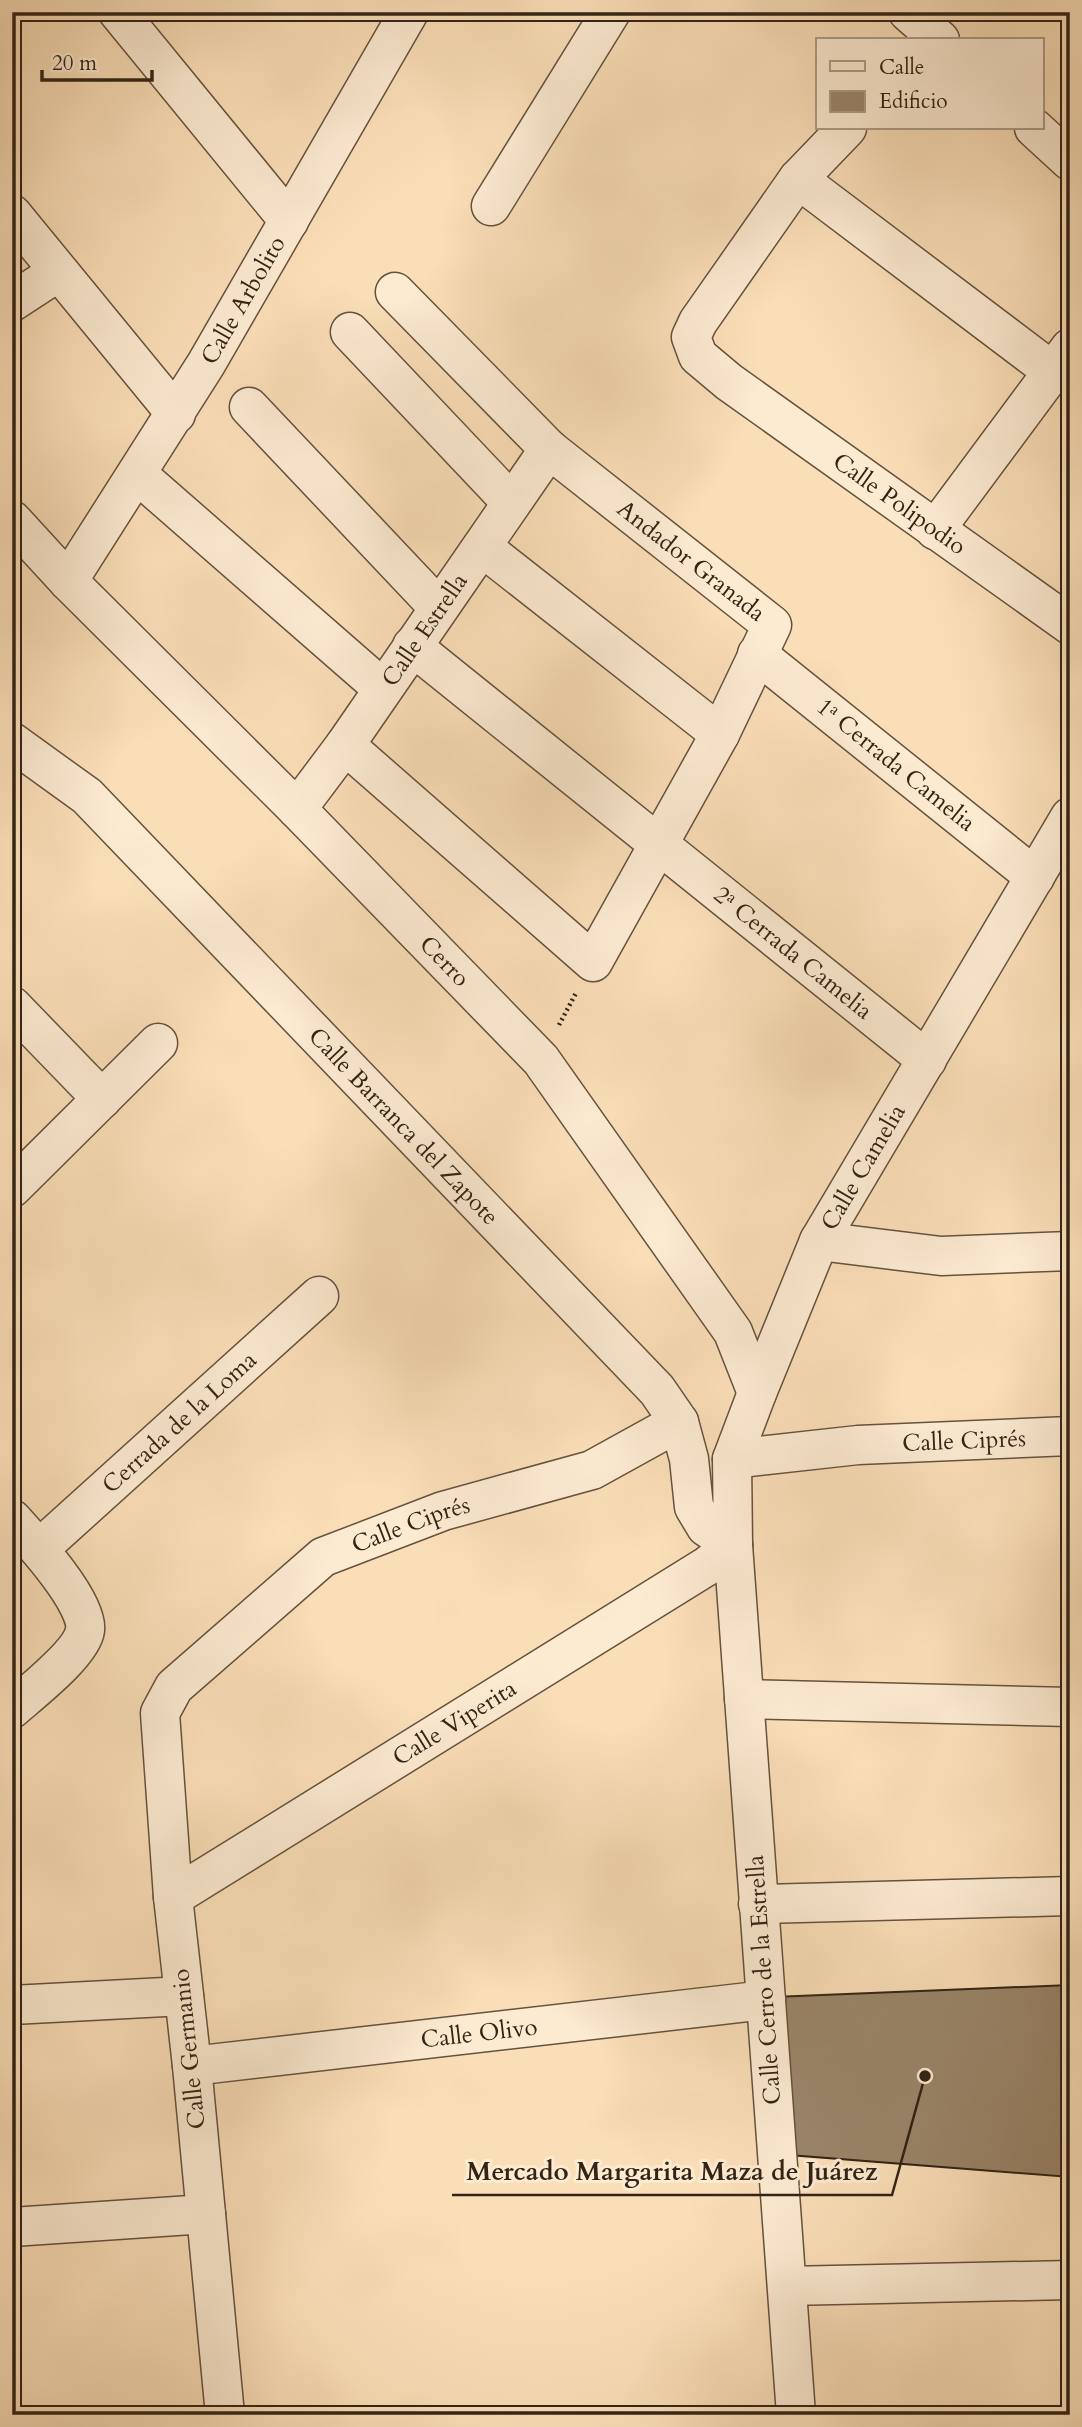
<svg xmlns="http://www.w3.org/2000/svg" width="1082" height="2427" viewBox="0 0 1082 2427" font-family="Cardo,serif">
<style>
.building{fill:#9a856a;stroke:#332416;stroke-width:2}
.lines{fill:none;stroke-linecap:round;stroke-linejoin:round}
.minor-casing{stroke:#65523e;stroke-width:41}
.path{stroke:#332416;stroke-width:4.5;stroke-dasharray:2 3.5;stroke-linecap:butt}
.minor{stroke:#fcead1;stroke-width:38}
.labels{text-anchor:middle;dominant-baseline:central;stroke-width:6;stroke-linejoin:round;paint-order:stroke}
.street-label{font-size:24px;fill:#332416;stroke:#fcead1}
.leader{fill:none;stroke:#332416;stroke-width:2.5}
.callout-dot{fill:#332416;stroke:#fcead1;stroke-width:2.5}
.callout-label{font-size:26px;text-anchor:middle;font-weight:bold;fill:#332416;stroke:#fcead1;stroke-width:6;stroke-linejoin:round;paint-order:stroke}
</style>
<rect width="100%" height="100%" fill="#fadeb8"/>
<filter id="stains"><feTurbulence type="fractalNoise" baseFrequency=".00286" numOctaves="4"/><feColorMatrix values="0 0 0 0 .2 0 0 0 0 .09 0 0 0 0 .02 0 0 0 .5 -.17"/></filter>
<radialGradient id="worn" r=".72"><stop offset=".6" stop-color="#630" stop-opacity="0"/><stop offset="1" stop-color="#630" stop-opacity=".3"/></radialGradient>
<path class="building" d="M1070,1985V2177L789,2155L774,1997Z"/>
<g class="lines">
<g class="minor-casing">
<g id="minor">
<path d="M118,12L289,221"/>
<path d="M908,12L940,40"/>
<path id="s1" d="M847,128L798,179L698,322L691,337L698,356L729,382L1070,625"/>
<path d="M1034,128L1070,161"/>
<path d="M798,179L1052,371"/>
<path d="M491,206L611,12"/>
<path d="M12,214L176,414"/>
<path d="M12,302L58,272"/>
<path d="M350,332L511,502"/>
<path d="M249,407L438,607"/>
<path d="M137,474L382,688"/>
<path id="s2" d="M12,520L68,581L297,809L541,1060L733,1332L757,1393"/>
<path d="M935,530L1070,348"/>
<path d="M482,547L720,734"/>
<path id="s3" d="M68,581L206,364L409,12"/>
<path d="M412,646L927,1060"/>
<path d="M757,654L1035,877"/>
<path id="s4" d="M12,742L87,796L657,1390L679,1422L689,1459L694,1507L706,1527L733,1545"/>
<path d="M345,745L593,962L720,734L772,625L549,449L395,292"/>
<path id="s5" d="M297,809L345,745L549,449"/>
<path d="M12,1006L102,1099"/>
<path d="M12,1188L158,1043"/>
<path d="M819,1241L941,1256L1070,1251"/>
<path id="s6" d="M732,1459L858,1445L1070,1436"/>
<path d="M12,1519C31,1540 89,1603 85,1630C82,1653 30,1693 12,1709"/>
<path id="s7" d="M39,1549L319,1296"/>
<path d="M744,1699L1070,1707"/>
<path id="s8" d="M173,1897L707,1566L733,1545"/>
<path d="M758,1904L1070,1896"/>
<path d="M12,2005L184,1996"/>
<path id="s9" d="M192,2066L766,2000"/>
<path d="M12,2227L206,2214"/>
<path d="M787,2286L1070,2280"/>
<path id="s10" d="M225,2415L192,2066L173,1897L160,1713L174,1687L323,1557L443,1511L592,1470L679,1422"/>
<path id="s11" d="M796,2415L733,1545L732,1459L757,1393L819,1241L1070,817"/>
</g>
</g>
<path class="path" d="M559,1025L576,993"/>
<use href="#minor" class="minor"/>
</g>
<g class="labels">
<g class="street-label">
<text stroke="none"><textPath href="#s3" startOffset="331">Calle Arbolito</textPath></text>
<text stroke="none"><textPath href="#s1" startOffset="532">Calle Polipodio</textPath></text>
<text transform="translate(691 561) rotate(38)">Andador Granada</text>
<text stroke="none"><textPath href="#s5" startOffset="220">Calle Estrella</textPath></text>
<text transform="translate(896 765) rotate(39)">1ª Cerrada Camelia</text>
<text transform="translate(793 953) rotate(39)">2ª Cerrada Camelia</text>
<text stroke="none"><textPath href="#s2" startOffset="618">Cerro</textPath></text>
<text stroke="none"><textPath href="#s4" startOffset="550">Calle Barranca del Zapote</textPath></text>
<text stroke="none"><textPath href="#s11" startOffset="1279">Calle Camelia</textPath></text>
<text stroke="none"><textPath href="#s7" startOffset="189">Cerrada de la Loma</textPath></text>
<text stroke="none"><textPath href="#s6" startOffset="233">Calle Ciprés</textPath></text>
<text stroke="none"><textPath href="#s10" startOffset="1026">Calle Ciprés</textPath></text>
<text stroke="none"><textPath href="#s8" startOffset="331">Calle Viperita</textPath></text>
<text transform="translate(764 1980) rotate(-94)">Calle Cerro de la Estrella</text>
<text stroke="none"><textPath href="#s9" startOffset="289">Calle Olivo</textPath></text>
<text transform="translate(189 2049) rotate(-96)">Calle Germanio</text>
</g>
</g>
<path class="leader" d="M925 2076L892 2195H452"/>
<circle class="callout-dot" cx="925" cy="2076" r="7"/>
<g class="callout-label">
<text x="672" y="2180">Mercado Margarita Maza de Juárez</text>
</g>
<rect width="1082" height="2427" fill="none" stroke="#fadeb8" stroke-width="42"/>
<rect x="14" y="14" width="1054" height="2399" fill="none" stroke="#332416" stroke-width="3.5"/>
<rect x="21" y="21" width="1040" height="2385" fill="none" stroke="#332416" stroke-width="2"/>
<rect x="816" y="38" width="228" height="91" fill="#fcead1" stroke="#ac9b86" stroke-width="2"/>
<rect x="830" y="61" width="35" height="10" fill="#fcead1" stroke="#ac9b86" stroke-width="2"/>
<text x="879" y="74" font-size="21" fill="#332416">Calle</text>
<rect x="830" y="91" width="35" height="21" fill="#9a856a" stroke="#ac9b86" stroke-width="2"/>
<text x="879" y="108" font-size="21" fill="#332416">Edificio</text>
<path d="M42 70v10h110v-10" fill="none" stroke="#332416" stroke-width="3.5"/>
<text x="52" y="70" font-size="21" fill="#332416" stroke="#fcead1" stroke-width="5" paint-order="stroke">20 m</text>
<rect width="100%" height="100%" filter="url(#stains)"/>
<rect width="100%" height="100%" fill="url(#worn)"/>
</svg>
